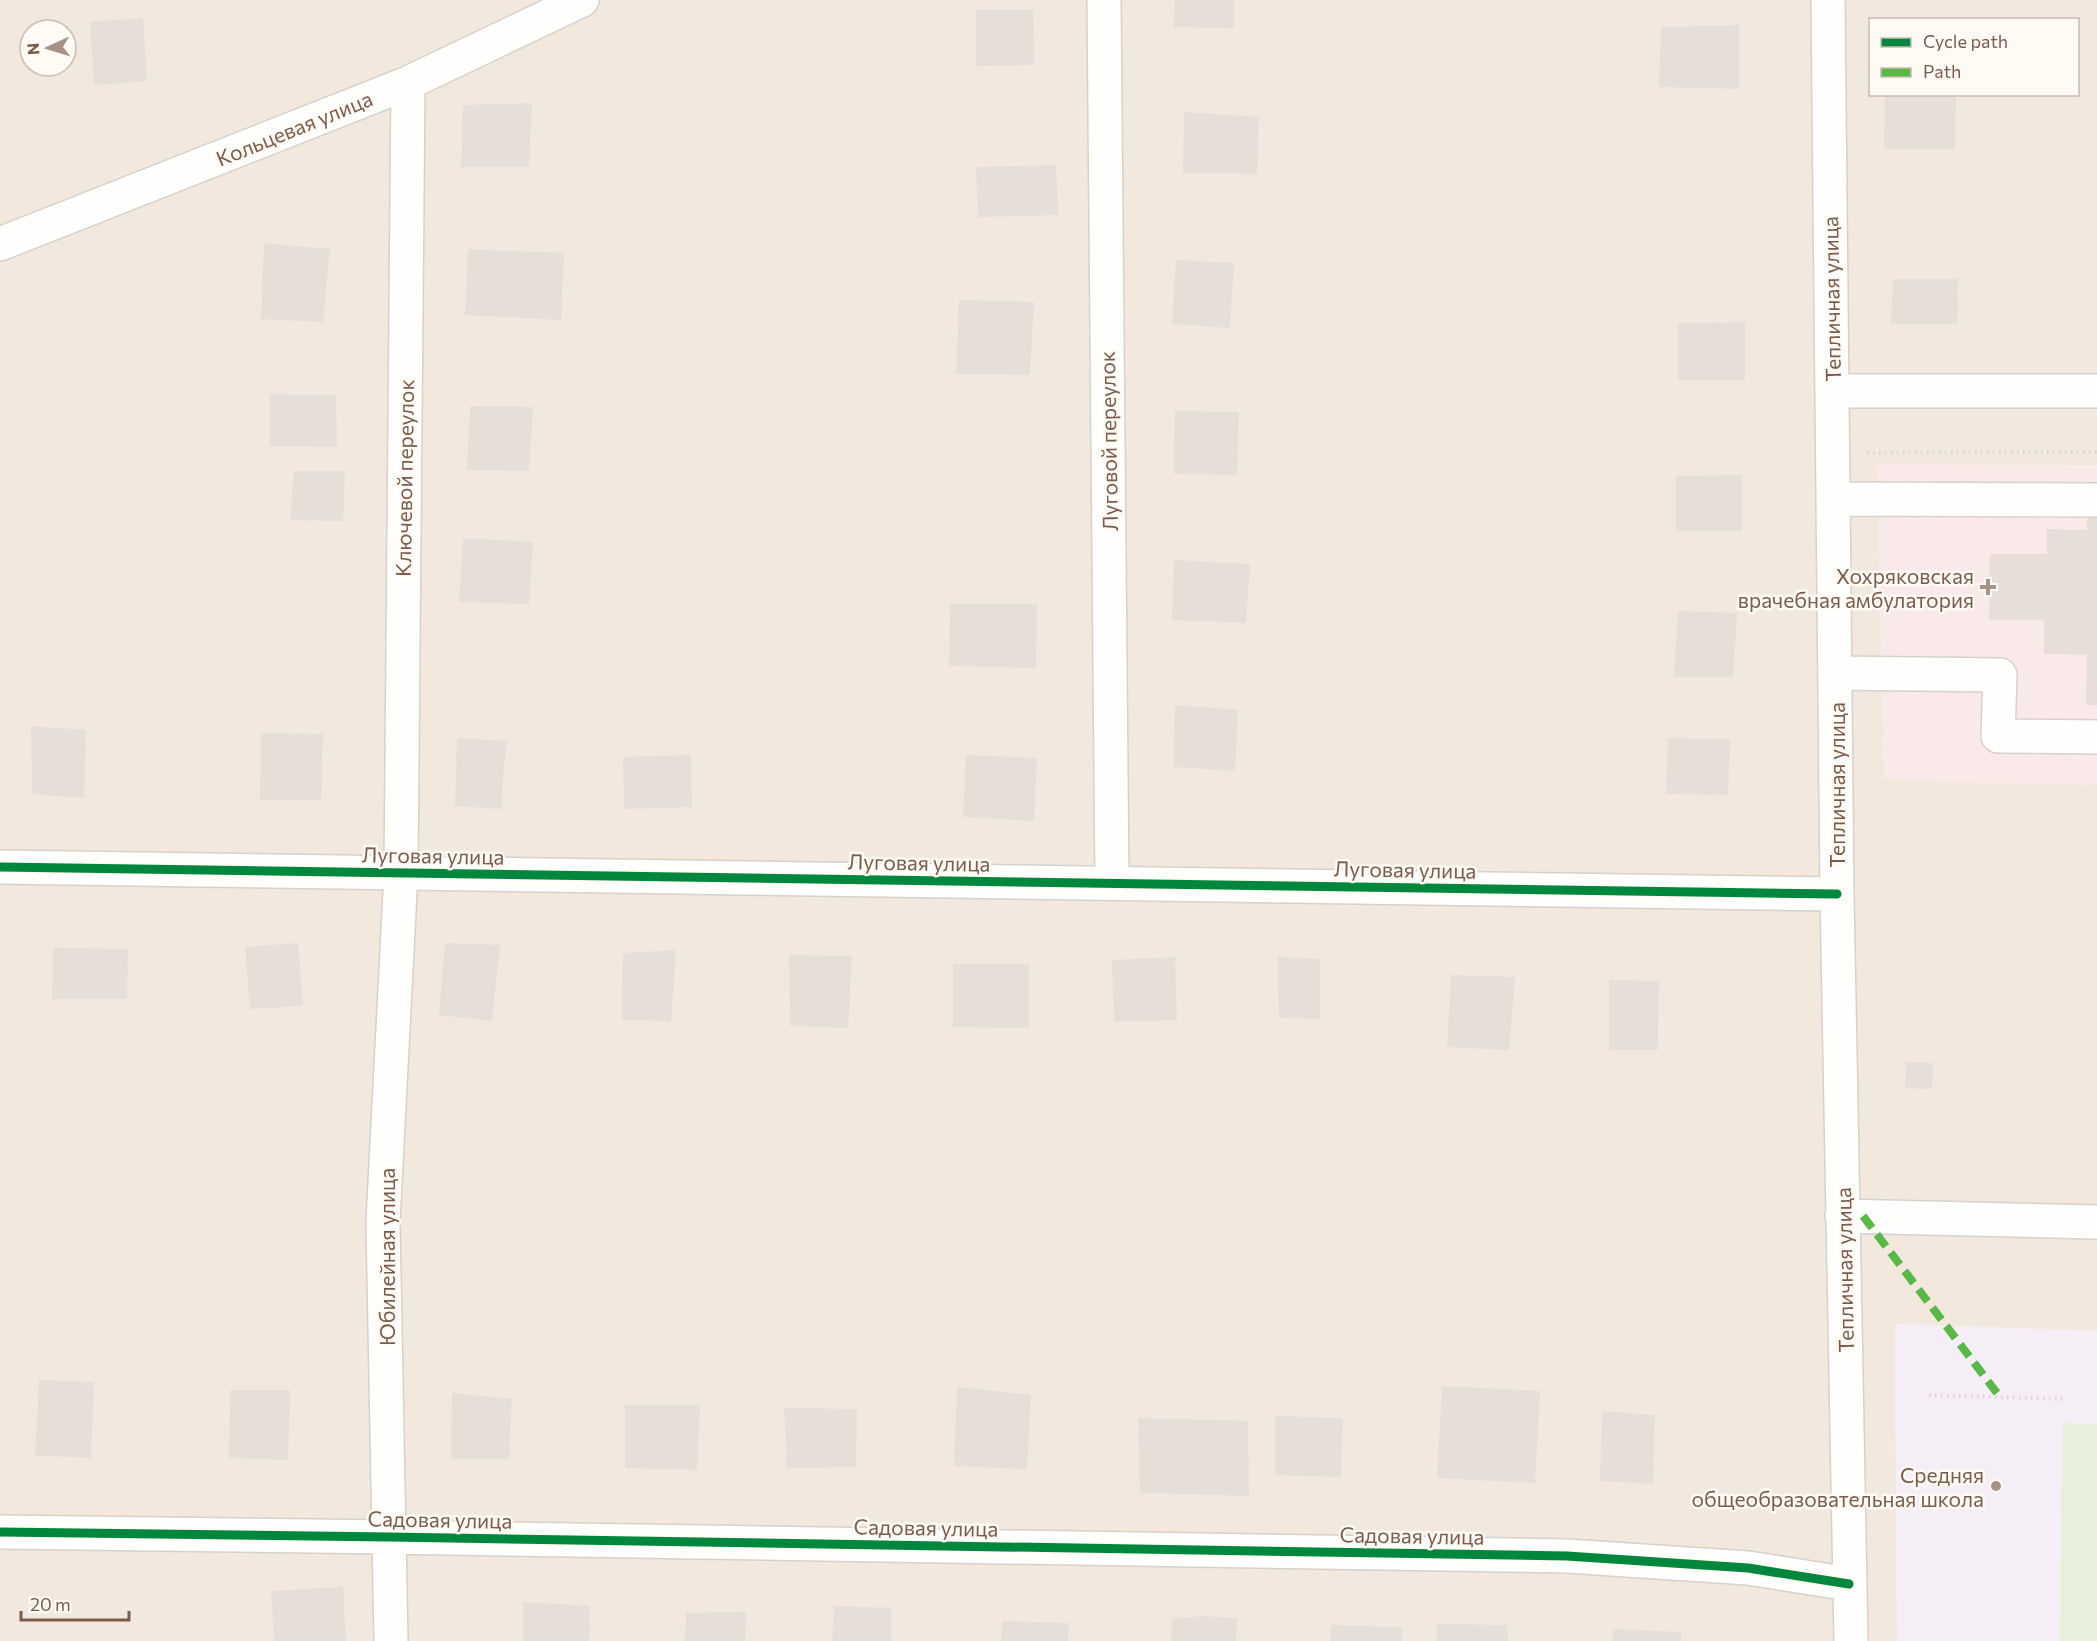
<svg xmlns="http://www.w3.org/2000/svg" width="2097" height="1641" viewBox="0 0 2097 1641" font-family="Commissioner,sans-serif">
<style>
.residential{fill:#f2e8de;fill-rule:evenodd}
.education{fill:#f6eef6}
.medical{fill:#fae9e9}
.green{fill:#e7f0db}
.building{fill:#e6ded7}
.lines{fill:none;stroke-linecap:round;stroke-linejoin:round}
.minor-casing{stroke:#d7d1cb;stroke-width:36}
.path{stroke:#dcd5d0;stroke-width:4;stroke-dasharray:1.5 4.5;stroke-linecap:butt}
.minor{stroke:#fefefd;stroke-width:33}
.quiet{stroke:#58b947;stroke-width:8;stroke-dasharray:15 8;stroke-linecap:butt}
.cycleway-casing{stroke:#fffaf3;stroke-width:13}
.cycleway{stroke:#00873e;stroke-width:9}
.poi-dot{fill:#a69286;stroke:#fffaf3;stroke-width:2}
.labels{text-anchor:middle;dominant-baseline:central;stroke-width:5;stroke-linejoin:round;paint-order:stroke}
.street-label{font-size:21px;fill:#7a5c4d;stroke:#fffaf3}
.poi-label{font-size:21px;fill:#7a5c4d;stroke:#fffaf3;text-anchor:end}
</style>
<rect width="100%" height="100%" fill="#f9f5f0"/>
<path class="residential" d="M0,0H2097V466L1877,464L1884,780L2097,785V1331L1895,1324L1897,1641H0ZM1870,20H2078V94H1870ZM30,30H66V66H30Z"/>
<path class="education" d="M1895,1324L2097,1331V1641H1897Z"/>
<path class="medical" d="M1877,464L2097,467V785L1884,780Z"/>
<path class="green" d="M2063,1423L2097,1424V1641H2060Z"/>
<path class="building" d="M1175,0H1234V28L1174,27Z
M976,10H1033L1034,65L976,66Z
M143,18L147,81L94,85L90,22Z
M1739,25V89L1659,87L1661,27Z
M1885,94H1956L1955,149H1884Z
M532,103L529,167H461L463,105Z
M1184,112L1259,117L1257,174L1183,173Z
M1056,165L1058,215L978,217L976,167Z
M264,243L330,249L323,322L261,319Z
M468,249L564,253L561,320L465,315Z
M1176,260L1234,263L1230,328L1172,324Z
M1893,279H1958L1957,324H1891Z
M959,300L1034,302L1030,375L956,374Z
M1745,322V380H1678V323Z
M270,394L336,395L337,447L270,446Z
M470,406L533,407L529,471L467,470Z
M1175,411L1239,412L1237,475L1174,474Z
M294,471H345L343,521L290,520Z
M1742,475V531H1676V476Z
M2087,513H2097V705H2086L2087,655L2044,654V620H1989L1990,554H2047V529L2087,530Z
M463,538L533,542L529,604L459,602Z
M1174,560L1250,564L1246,623L1172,620Z
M950,604H1037L1036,668L949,666Z
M1678,611L1737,613L1733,677H1674Z
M1175,705L1238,710L1235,771L1174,767Z
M31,726L86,730L84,798L32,794Z
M261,733L323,734L321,800H260Z
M457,738L507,741L503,776L502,809L455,806Z
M1668,738L1730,739L1728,795L1666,794Z
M691,755L692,807L624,809L623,757Z
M966,755L1037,758L1034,821L963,817Z
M298,943L303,1006L250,1009L245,947Z
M445,943L500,945L492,1021L439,1015Z
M53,948L128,949L127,999H52Z
M676,950L671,1021L622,1020L623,953Z
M789,955L852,956L848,1028L790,1026Z
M1175,957L1177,1020L1114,1022L1112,960Z
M1278,957L1320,959V1019L1279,1018Z
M953,964H1029V1028L953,1027Z
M1451,975L1515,977L1509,1050L1447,1047Z
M1609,980L1659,981L1658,1050H1609Z
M1906,1062L1933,1063L1932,1089L1905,1088Z
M39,1380L94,1382L91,1458L35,1455Z
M1442,1386L1540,1391L1535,1483L1437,1478Z
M957,1387L1031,1395L1027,1469L954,1466Z
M230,1390H290L288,1460L229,1458Z
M452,1393L512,1399L509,1459H451Z
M625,1405H700L697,1470L625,1468Z
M784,1408L857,1409L856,1467L787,1468Z
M1602,1411L1655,1415L1653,1484L1600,1481Z
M1275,1416L1343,1418L1341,1477L1275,1475Z
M1138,1418L1248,1421L1249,1496L1140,1493Z
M343,1587L346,1641H274L271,1591Z
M523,1602L590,1606L589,1641H523Z
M834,1606L891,1608V1641H832Z
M746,1612L745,1641H685L686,1613Z
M1202,1616L1237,1618L1236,1641H1171L1172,1619Z
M1002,1621L1069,1623L1068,1641H1001Z
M1437,1624L1507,1625L1508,1641H1437Z
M1331,1625L1402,1627V1641H1330Z
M1613,1629L1681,1632V1641H1613Z"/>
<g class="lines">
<g class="minor-casing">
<path id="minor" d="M1104,0L1112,882
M1828,0L1837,894L1851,1641
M0,244L408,83L582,0
M1832,391H2097
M1833,499L2097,500
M1835,673L2000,675L1998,736L2097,737
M0,867L1837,894
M1842,1216L2097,1222
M0,1532L390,1537L1567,1556L1748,1568L1849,1584
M391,1641L383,1222L401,873L408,83"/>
</g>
<path class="path" d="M1867,453L2097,452
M1929,1395L2065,1399"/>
<use href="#minor" class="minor"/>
<path class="quiet" d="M1863,1216L2000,1397"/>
<g class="cycleway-casing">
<path id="cycleway" d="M0,867L1837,894
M0,1532L390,1537L1567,1556L1748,1568L1849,1584"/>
</g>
<use href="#cycleway" class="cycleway"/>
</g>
<g class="poi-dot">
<path d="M1985 578h6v6h6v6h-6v6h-6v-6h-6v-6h6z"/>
<circle cx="1996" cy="1486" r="6"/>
</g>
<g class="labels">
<g class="street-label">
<text transform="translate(294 128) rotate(-22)">Кольцевая улица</text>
<text transform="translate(1831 299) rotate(-91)">Тепличная улица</text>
<text transform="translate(1108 441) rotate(-91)">Луговой переулок</text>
<text transform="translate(404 478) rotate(-89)">Ключевой переулок</text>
<text transform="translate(1836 785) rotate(-90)">Тепличная улица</text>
<text transform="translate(433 855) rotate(1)">Луговая улица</text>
<text transform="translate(919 862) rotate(1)">Луговая улица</text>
<text transform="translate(1405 869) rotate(1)">Луговая улица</text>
<text transform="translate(386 1257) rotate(-90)">Юбилейная улица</text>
<text transform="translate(1844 1270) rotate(-91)">Тепличная улица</text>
<text transform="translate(440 1519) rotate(1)">Садовая улица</text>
<text transform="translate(926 1527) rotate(1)">Садовая улица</text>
<text transform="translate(1412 1535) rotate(1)">Садовая улица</text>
</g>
<g class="poi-label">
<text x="1974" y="575">Хохряковская<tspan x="1974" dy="24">врачебная амбулатория</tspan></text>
<text x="1984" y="1474">Средняя<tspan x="1984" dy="24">общеобразовательная школа</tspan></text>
</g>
</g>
<rect x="1869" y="18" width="210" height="78" fill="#fffaf3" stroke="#cabbb1" stroke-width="1.5"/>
<rect x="1881" y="38" width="30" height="9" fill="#00873e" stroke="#cabbb1" stroke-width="1.5"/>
<text x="1923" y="48" font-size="18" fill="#7a5c4d">Cycle path</text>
<rect x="1881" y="68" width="30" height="9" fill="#58b947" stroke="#cabbb1" stroke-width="1.5"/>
<text x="1923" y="78" font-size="18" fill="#7a5c4d">Path</text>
<g transform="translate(48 48) rotate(266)"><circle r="28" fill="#fffaf3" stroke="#cabbb1" stroke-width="1.5"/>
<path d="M0-4.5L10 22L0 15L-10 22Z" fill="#a69286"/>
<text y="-9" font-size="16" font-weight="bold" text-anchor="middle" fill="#7a5c4d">N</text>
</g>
<path d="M21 1611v9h108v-9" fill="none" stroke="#7a5c4d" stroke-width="3"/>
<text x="30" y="1611" font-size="18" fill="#7a5c4d" stroke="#fffaf3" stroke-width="4.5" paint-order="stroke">20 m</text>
</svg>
